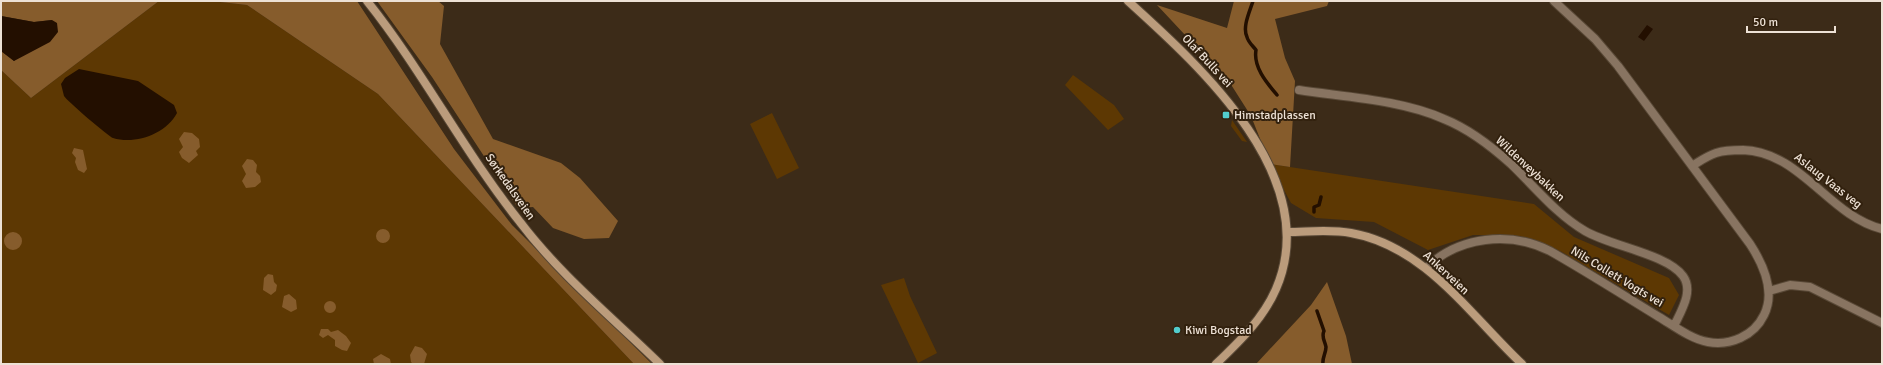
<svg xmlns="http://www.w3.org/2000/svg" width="1883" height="365" viewBox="0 0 1883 365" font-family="Signika,sans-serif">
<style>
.green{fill:#5d3803}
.forest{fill:#865c2c}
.water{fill:#230f00}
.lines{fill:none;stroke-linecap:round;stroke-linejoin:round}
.stream{stroke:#230f00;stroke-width:3.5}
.street-casing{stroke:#584836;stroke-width:10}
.secondary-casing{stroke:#584836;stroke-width:10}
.street{stroke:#887461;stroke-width:8}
.secondary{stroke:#bb9c7c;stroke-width:8}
.poi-dot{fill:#52cdcd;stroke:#32210e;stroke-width:1.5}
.labels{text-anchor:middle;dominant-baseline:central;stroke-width:4;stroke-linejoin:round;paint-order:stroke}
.street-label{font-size:12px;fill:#ede1d5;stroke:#32210e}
.poi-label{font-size:12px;fill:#ede1d5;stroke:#32210e;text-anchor:start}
</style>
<rect width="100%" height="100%" fill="#3c2b18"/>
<path class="green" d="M159,1H211L247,5L378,94L634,364H1V70L31,98Z
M1073,75L1114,105L1124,119L1108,130L1065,85Z
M772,113L799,168L777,179L750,124Z
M1232,120L1247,142L1242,141L1231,126Z
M1270,164L1534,204L1574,237L1669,278L1679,295L1669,315L1562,252L1533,239L1511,235H1473L1428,250L1374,222L1316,218L1291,203Z
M904,278L910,296L937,353L918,363L881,285Z"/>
<path class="forest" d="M1,1H159L31,98L1,70V51L14,61L52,20L34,22L1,16Z
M211,1H357L454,149L512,225L652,364H634L378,94L247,5Z
M377,1H438L444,6L440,44L493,139L561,163L580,178L618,221L609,238L584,239L553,228L533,207L518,208L432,77Z
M1234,1H1329L1327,6L1275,19L1285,58L1295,81L1290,167L1270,164L1251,116L1230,83L1157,5L1227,28Z
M184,132L192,133L199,139L200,147L196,151L198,155L189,163L182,158L179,152L183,147L179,139Z
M74,148L83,150L87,169L84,173L78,170L75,162L76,158L72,153Z
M247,159L253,160L257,165L256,172L260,176L261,182L255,187L246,188L242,181L246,174L242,166Z
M376 236a7 7 0 1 1 14 0a7 7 0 1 1-14 0Z
M4 241a9 9 0 1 1 18 0a9 9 0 1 1-18 0Z
M268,274L273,275L274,282L277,285L276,291L271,295L263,290L264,278Z
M1327,282L1346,336L1352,364H1256L1311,305Z
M289,294L296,300L297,309L291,312L282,307L284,296Z
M324 307a6 6 0 1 1 12 0a6 6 0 1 1-12 0Z
M321,329H328L331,332L338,330L346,336L351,343L347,351L342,350L335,346V340L328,335L323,338L319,335Z
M415,346L422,348L427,354L424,364H413L411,362L410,355Z
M381,354L390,359L391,364H374L373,359Z"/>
<path class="water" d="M1,16L34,22L52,20L57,23L58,32L50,42L14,61L1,51Z
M1647,25L1653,29L1644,41L1638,37Z
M79,69L138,81L174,105L177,113C166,134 135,145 113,138C109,137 66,100 64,96C63,92 62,88 61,84L65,78Z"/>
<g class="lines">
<path class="stream" d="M1253,1C1250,11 1242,27 1247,37C1248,42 1253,46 1256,50C1253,67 1267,83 1277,95
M1314,212V207L1319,205L1321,197
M1317,311L1324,331C1321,337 1325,341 1326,347C1326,353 1322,358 1323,364"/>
<g class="street-casing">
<path id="street" d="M1299,90C1345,97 1402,100 1444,119C1469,129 1491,146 1511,164C1535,187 1556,214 1585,231C1610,246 1667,254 1683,276C1694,291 1681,311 1674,326
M1692,166C1700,161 1707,156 1716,153C1725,150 1734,150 1743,150C1801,152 1829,216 1882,229
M1426,268C1459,236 1510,231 1550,251C1587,272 1623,295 1659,317C1674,326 1691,339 1708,342C1730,346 1754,336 1764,315C1776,291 1763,264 1750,244L1618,66L1595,39L1554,1
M1769,291L1790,285L1810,287L1882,323"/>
</g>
<g class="secondary-casing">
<path id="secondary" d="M367,1C423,71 464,152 520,222C560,275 613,318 660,364
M1128,1C1201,67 1324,178 1276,289C1263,319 1239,342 1216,364
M1287,232C1308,232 1330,229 1351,233C1425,246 1470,315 1522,364"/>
</g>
<use href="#street" class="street"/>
<use href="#secondary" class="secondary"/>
</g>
<g class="poi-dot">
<rect x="1222" y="111" width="8" height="8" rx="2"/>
<circle cx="1177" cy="330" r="4"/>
</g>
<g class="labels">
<g class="street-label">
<text transform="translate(1207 61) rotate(47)">Olaf Bulls vei</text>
<text transform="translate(1530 169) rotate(43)">Wildenveybakken</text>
<text transform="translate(1828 181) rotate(38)">Aslaug Vaas veg</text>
<text transform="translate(510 187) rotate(55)">Sørkedalsveien</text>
<text transform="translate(1446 273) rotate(43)">Ankerveien</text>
<text transform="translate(1617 277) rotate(31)">Nils Collett Vogts vei</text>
</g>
<g class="poi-label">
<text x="1234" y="115">Himstadplassen</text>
<text x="1185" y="330">Kiwi Bogstad</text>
</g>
</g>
<rect width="1883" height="365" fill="none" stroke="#ede1d5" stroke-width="4"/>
<path d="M1747 26v6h88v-6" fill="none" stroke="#ede1d5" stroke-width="2"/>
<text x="1753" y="26" font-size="12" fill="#ede1d5" stroke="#32210e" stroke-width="3" paint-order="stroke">50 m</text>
</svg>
